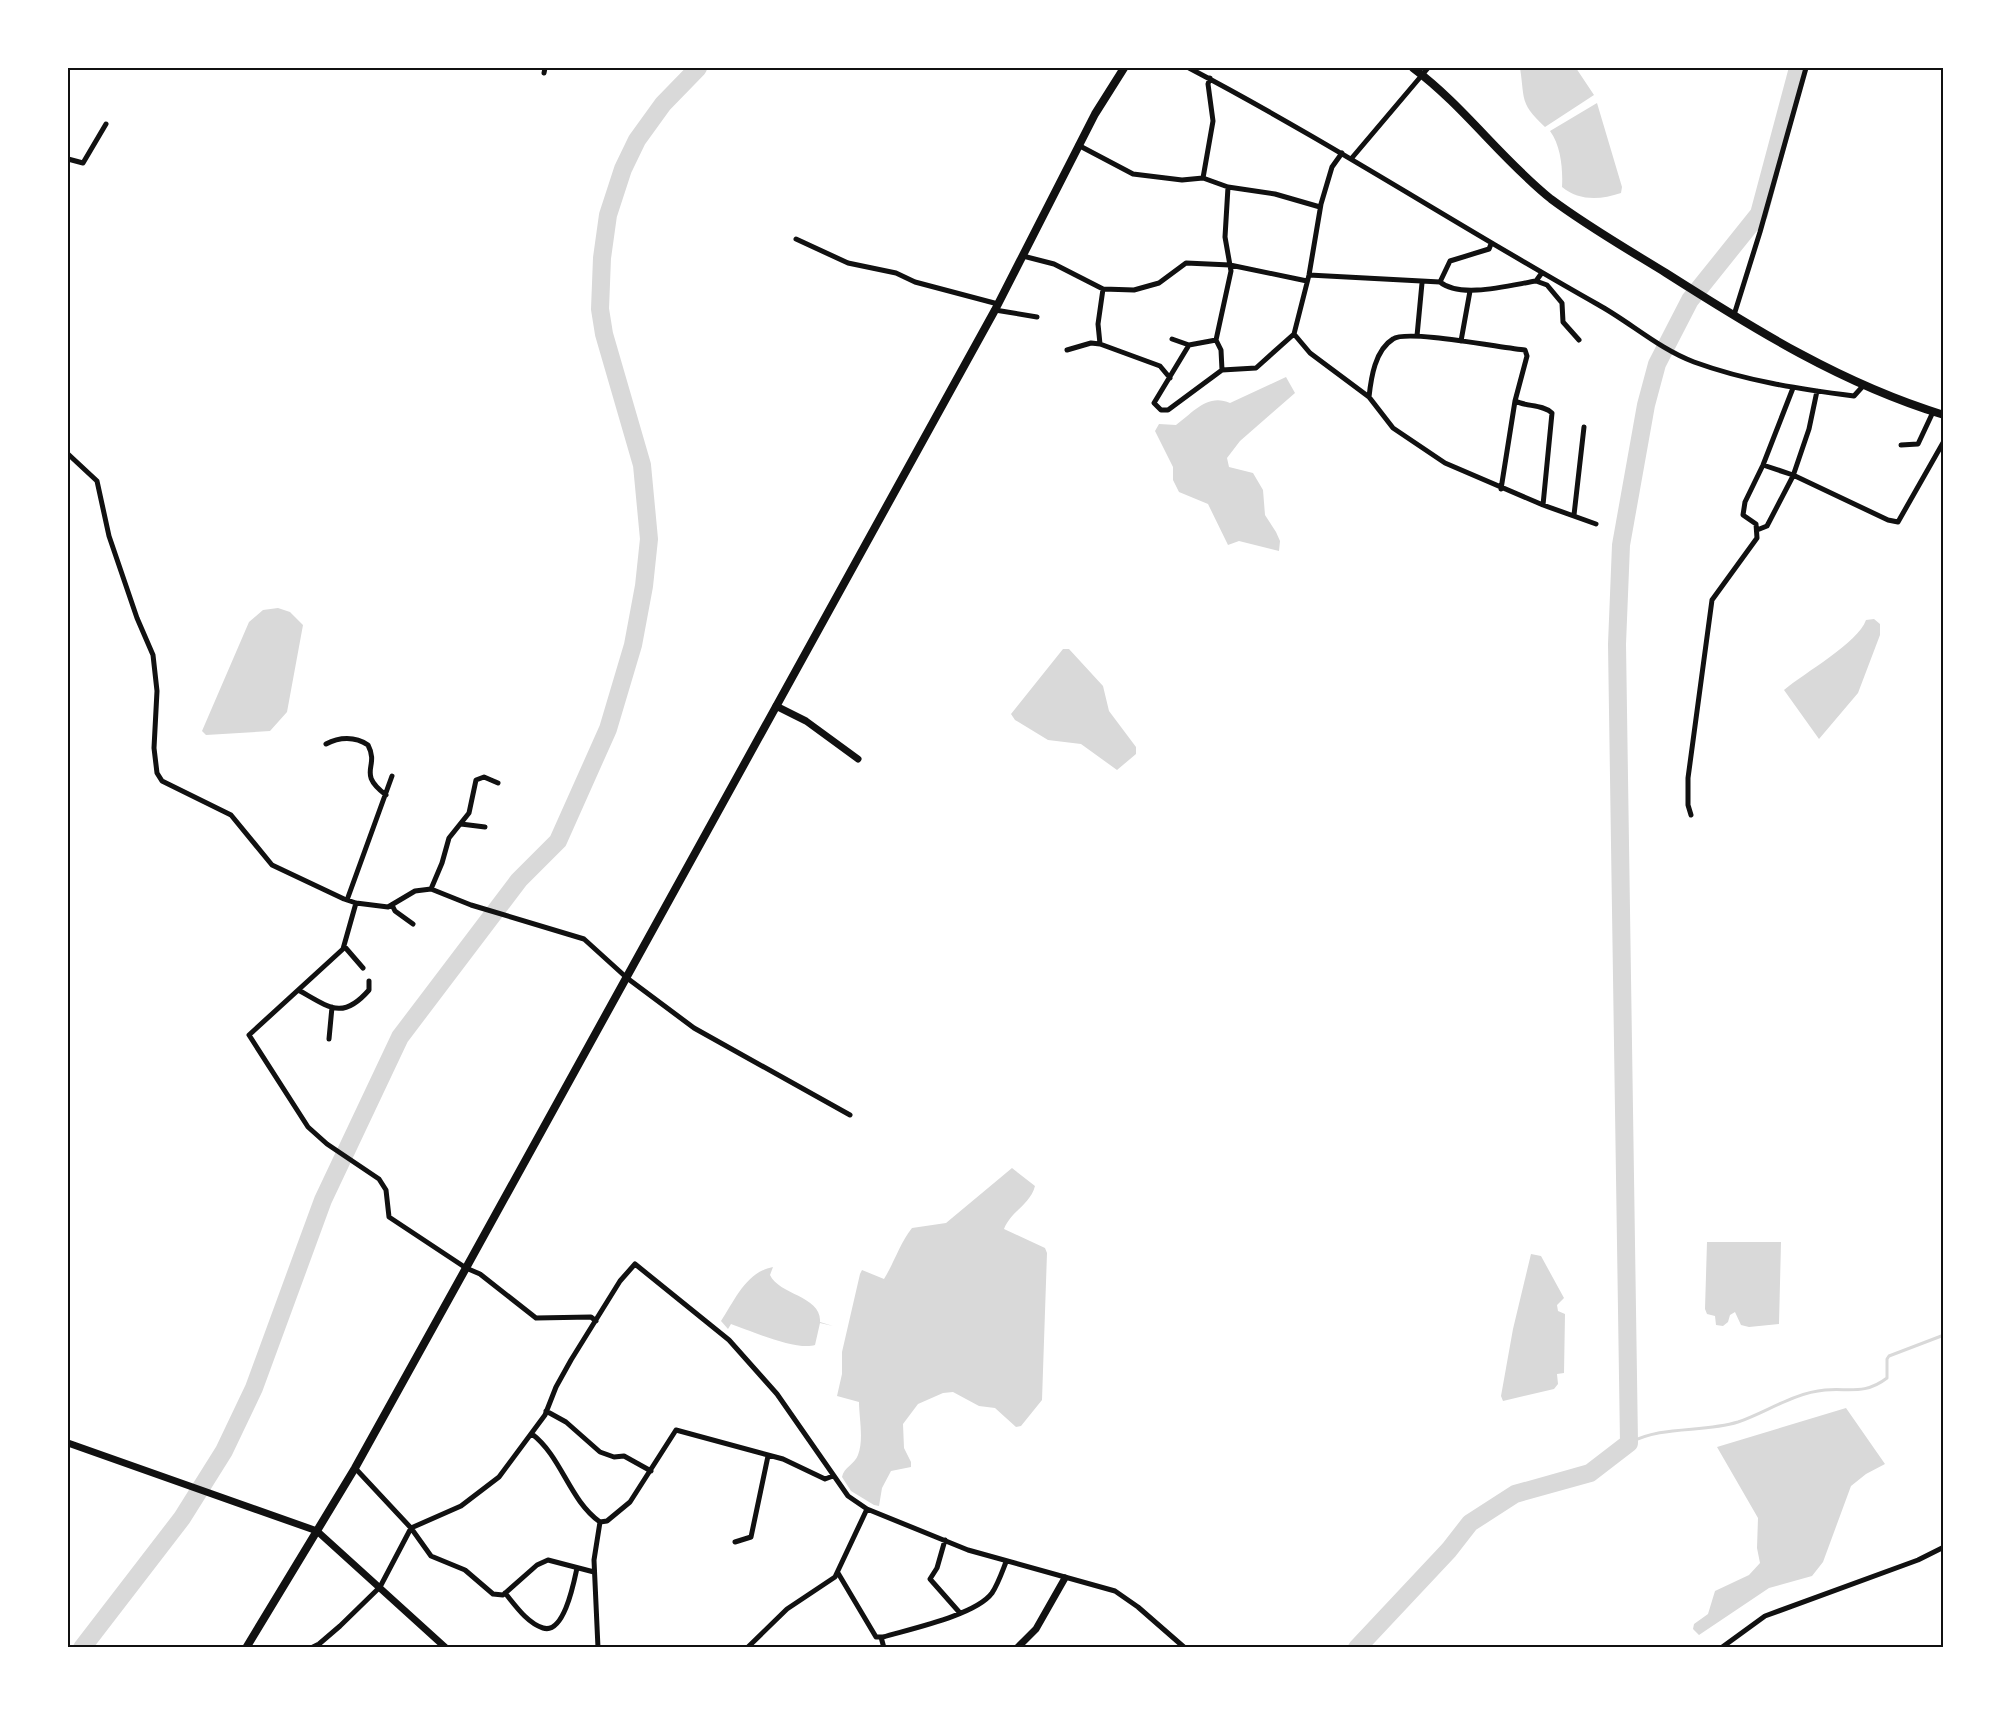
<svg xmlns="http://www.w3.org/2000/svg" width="2011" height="1715" viewBox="0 0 2011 1715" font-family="Manrope,sans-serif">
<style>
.water{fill:#d9d9d9}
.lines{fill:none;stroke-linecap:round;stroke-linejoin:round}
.stream{stroke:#d9d9d9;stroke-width:3}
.river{stroke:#d9d9d9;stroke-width:18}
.minor{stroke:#111;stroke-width:5}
.tertiary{stroke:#111;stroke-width:7}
.secondary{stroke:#111;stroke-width:8}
.primary{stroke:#111;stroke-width:8}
.neatline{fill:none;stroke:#111;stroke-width:2}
</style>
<rect width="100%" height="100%" fill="#fff"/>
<path class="water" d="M1520,68H1576L1594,95L1545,127C1519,103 1525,99 1520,68Z
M1597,103L1622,187L1621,193C1600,200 1579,201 1562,187C1563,169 1561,146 1550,131Z
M1286,377L1295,393L1240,441L1227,458L1229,467L1253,473L1263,490L1265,515L1276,532L1280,541L1279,551L1239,541L1228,545L1208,504L1179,492L1173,480V467L1155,431L1159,424L1176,425C1193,413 1207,393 1230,403Z
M278,608L290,612L303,625L287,712L270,731L206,735L202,731L249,622L263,610Z
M1874,619L1880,624V635L1858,693L1819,739L1784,690C1804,673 1858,643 1866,620Z
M1063,649H1069L1103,686L1109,711L1136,747V754L1117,770L1081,744L1048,740L1015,720L1011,714Z
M1012,1168L1035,1186C1030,1205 1011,1211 1004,1229L1045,1248L1047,1253L1042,1400L1021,1426L1016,1427L995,1408L979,1406L953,1392L943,1393L918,1404L903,1424L904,1448L911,1462V1467L891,1471L882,1488L879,1506L874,1505L851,1491L842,1477C844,1467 855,1464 858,1455C864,1440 859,1417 859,1402L837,1396L842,1374V1352L860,1274L862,1270L884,1279C895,1261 900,1243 912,1228L946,1223Z
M1707,1242H1781L1779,1324L1749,1327L1741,1325L1735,1312L1730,1315L1728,1322L1723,1326L1716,1325L1715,1316L1707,1314L1705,1309Z
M1531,1254L1541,1256L1564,1298L1557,1305L1558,1311L1565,1314L1564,1373L1557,1374L1558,1384L1554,1389L1503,1401L1501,1396L1513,1329Z
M773,1267L770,1275C779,1295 822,1296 820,1322L833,1326L820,1323L815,1345C797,1351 751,1331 731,1324L728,1329L721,1321C735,1300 746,1272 773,1267Z
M1846,1408L1885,1464L1866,1474L1851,1486L1823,1562L1812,1576L1769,1588L1699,1635L1693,1629L1694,1624L1708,1614L1715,1591L1749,1575L1760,1563L1757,1548L1758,1518L1717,1447Z"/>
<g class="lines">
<path class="stream" d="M1629,1443C1663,1425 1702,1433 1738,1422C1767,1412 1793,1393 1825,1390C1849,1388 1865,1395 1887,1378V1359L1889,1356L1944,1335"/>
<path class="river" d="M82,1648L182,1518L224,1451L254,1388L323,1200L400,1037L519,880L558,841L608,729L633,645L644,586L649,539L642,465L604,334L600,309L602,258L608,215L623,169L637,140L663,104L698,68
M1357,1648L1449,1550L1470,1523L1515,1494L1590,1473L1629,1443L1617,644L1621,545L1646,405L1657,364L1690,300L1759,214L1798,68"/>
<path class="minor" d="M1189,68C1328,141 1460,227 1597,304C1630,322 1659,349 1694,362C1746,381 1799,389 1854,396L1863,386
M544,73L545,68
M1078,145L1133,174L1182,180L1203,178L1228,187L1275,194L1320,207
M68,159L83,163L106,124
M1351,159L1428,68
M1203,178L1213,121L1208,84L1210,78
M796,239L848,263L896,273L915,282L998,304
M1023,256L1054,264L1103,289L1134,290L1159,283L1186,263L1230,265L1307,281
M1309,275L1440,282L1450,261L1489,249L1491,244
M1536,281L1547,285L1562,303L1563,322L1579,340
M1440,282C1460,299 1511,285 1536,281L1541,274
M995,310L1037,317
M1734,315L1760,232L1806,68
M1294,334L1310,353L1369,397L1393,428L1445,463L1543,505L1596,524
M1417,336L1422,283
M1172,339L1189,345
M1216,340L1189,345L1154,403L1161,410H1168L1222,370L1256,368L1294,334L1309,275L1321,204L1332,167L1342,153
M1461,341L1470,291
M1100,344L1098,324L1103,289
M1067,350L1091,343L1100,344L1160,366L1170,378
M1222,370L1221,350L1216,340L1231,271L1225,237L1228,187
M1369,397C1371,378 1375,350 1393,339C1407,329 1502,348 1525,350L1527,356L1515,401L1501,489
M1515,401C1527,407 1542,404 1552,413L1543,505
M1901,445L1918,444L1933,412
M68,454L97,481L109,536L137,618L153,655L157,691L154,748L157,773L162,781L231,815L272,865L344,899L356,903L388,907L415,891L431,889L471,905L584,939L627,978L694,1028L850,1115
M1763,465L1793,475L1888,520L1898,522L1944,441
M1574,515L1584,427
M1757,530L1767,526L1793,476L1809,429L1817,391
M326,744C339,737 355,736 368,745C380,768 356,772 386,795
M1691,815L1688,805V778L1712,600L1757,538L1756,524L1743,515L1745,502L1763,465L1793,388
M461,824L485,827
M431,889L442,863L449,838L469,813L476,780L484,777L498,783
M347,900L392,776
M356,903L343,949L249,1035L308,1127L327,1144L379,1179L386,1190L389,1217L466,1268L480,1274L536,1318L591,1317L596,1321
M392,905L395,911L413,924
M344,946L363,968
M300,991C330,1008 343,1020 369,990V981
M329,1039L332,1007
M546,1411L566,1422L600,1452L614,1457L624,1456L651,1471
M532,1434C562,1457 569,1500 600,1522L607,1521L630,1502L676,1430L783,1459L825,1479L833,1476
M355,1468L411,1528L431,1556L465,1570L493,1594L503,1595L537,1565L548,1560L594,1572
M945,1540L937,1568L930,1579L960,1613
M735,1542L751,1537L768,1456
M838,1573L876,1637H883C910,1629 976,1615 992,1593C998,1584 1002,1572 1006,1562
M505,1593C515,1605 527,1623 543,1628C564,1635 574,1582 577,1568
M881,1637L884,1648
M311,1648L319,1644L340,1626L380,1587L411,1528L461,1506L499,1477L545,1415L556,1387L571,1360L620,1281L635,1264L729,1340L777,1394L848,1496L867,1509L968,1550L1115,1591L1138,1607L1185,1648
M598,1648L594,1560L600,1522
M747,1648L787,1609L835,1577L867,1509
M1721,1648L1765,1616L1918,1560L1944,1547"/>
<path class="tertiary" d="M776,706L806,721L858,759
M68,1443L317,1531L446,1648
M1017,1648L1036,1629L1065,1578"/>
<path class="secondary" d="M1413,68C1464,106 1501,159 1551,199C1587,226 1627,249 1666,273C1754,329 1842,384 1944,415"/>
<path class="primary" d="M246,1648L355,1468L466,1268L995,310L1095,114L1124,68"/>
</g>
<rect width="2011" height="1715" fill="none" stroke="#ffffff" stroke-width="138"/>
<rect x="69" y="69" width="1873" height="1577" class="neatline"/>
</svg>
